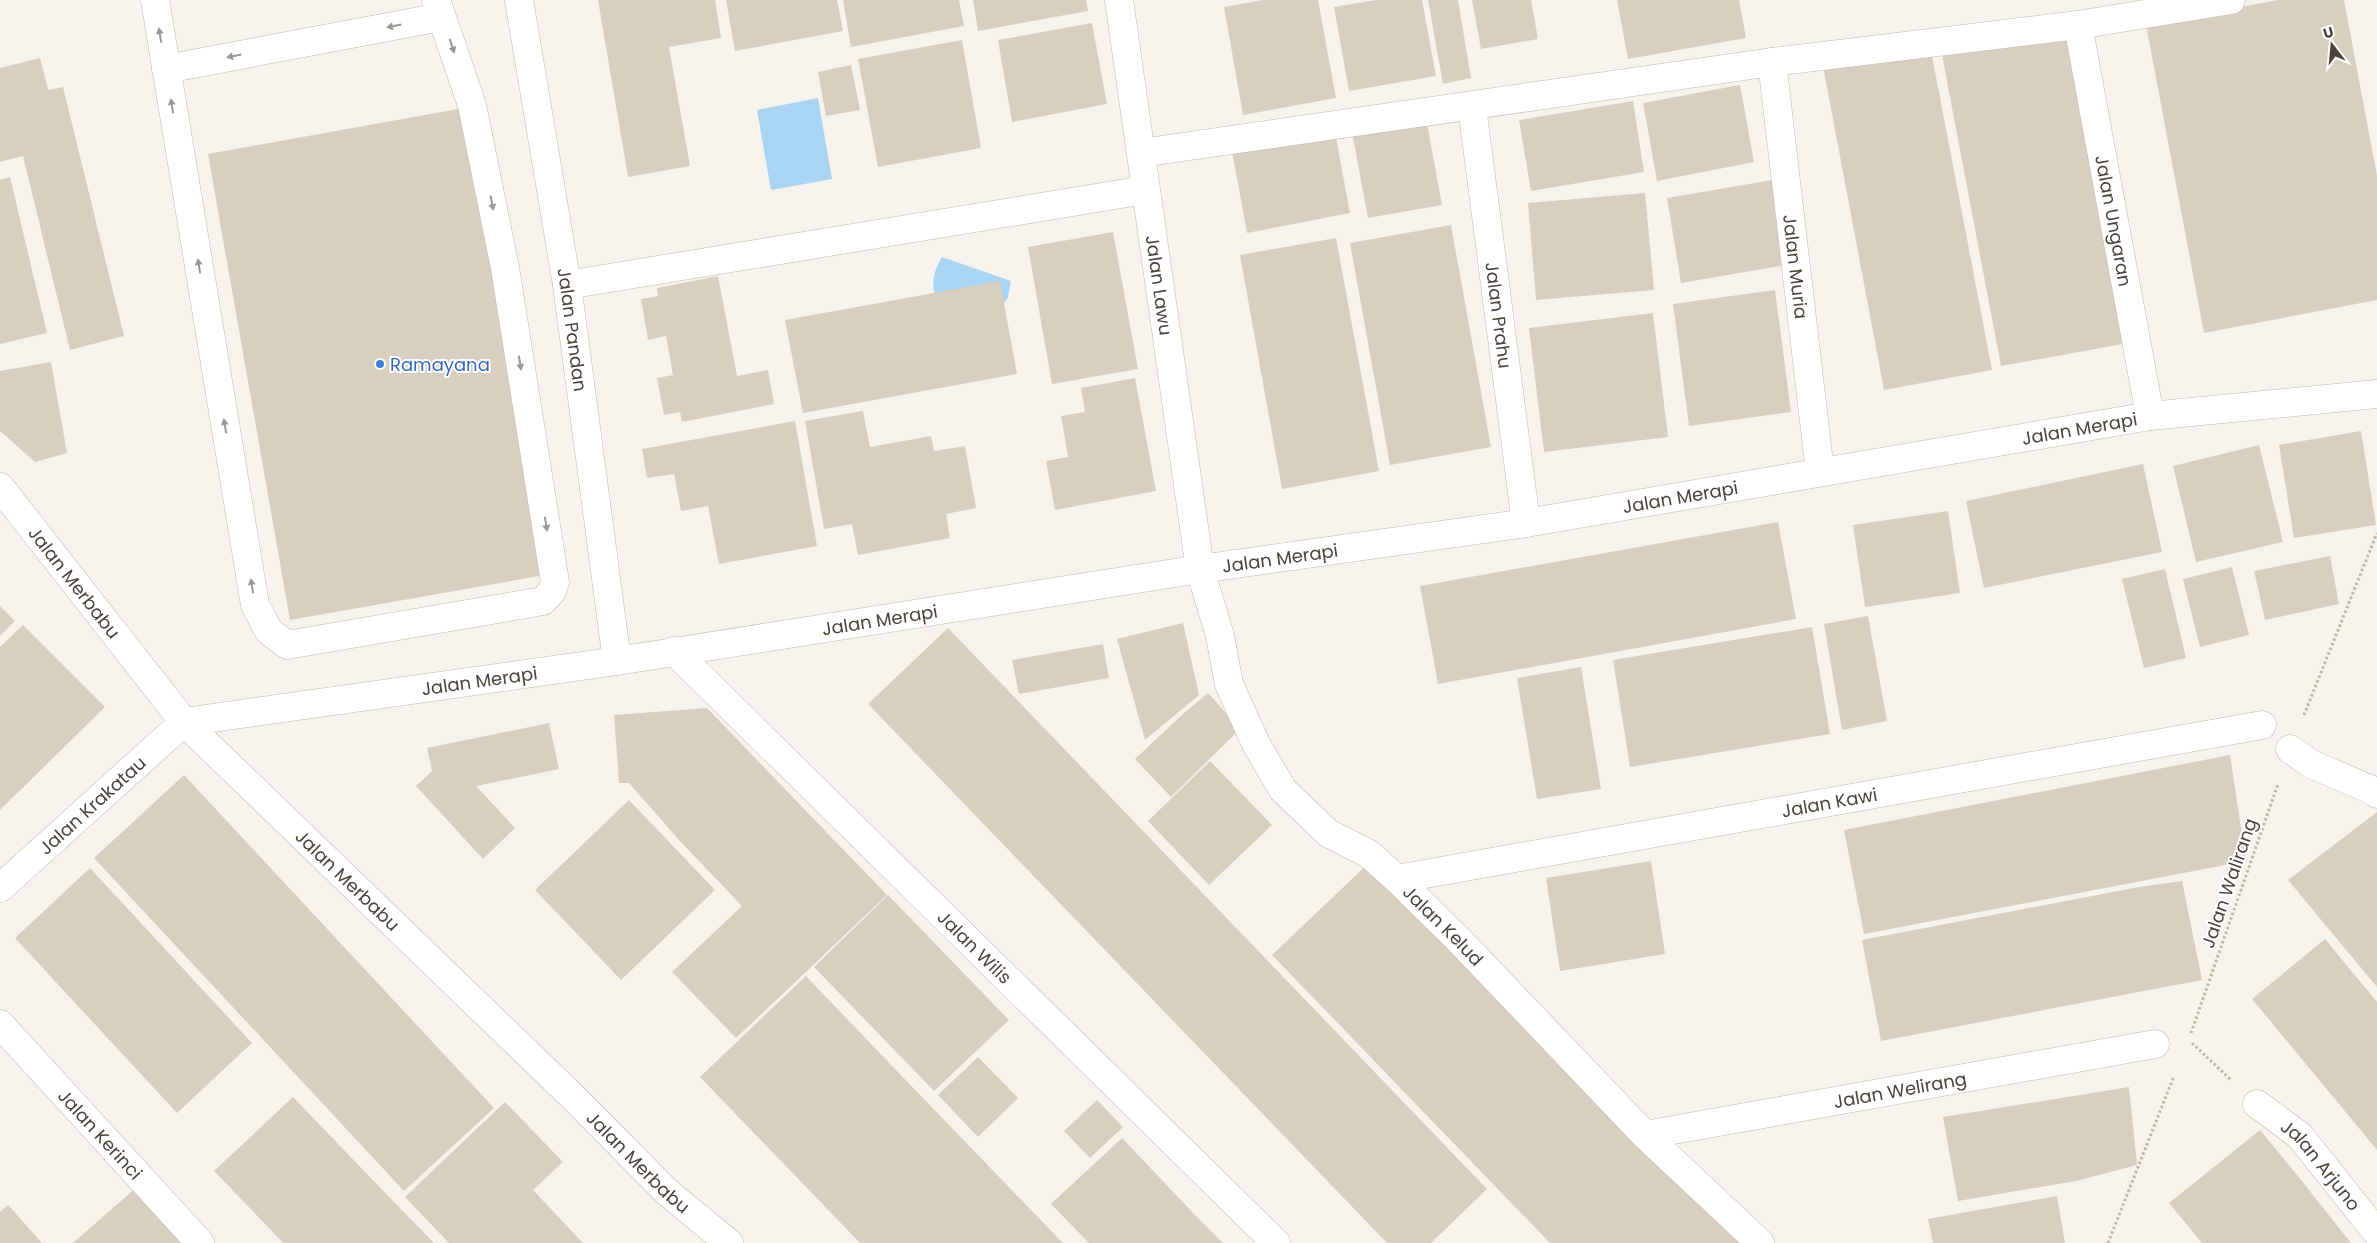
<svg xmlns="http://www.w3.org/2000/svg" width="2377" height="1243" viewBox="0 0 2377 1243" font-family="Poppins,sans-serif">
<style>
.water{fill:#a9d4f2}
.building{fill:#d8cfc1}
.lines{fill:none;stroke-linecap:round;stroke-linejoin:round}
.minor-casing{stroke:#c2bbae;stroke-width:29}
.path{stroke:#c4b79f;stroke-width:3;stroke-dasharray:2.5 2.5;stroke-linecap:butt}
.minor{stroke:#fff;stroke-width:28}
.oneway{fill:#9c9892}
.shop-dot{fill:#3f7fe0;stroke:#fff;stroke-width:2}
.labels{text-anchor:middle;dominant-baseline:central;stroke-width:4;stroke-linejoin:round;paint-order:stroke}
.street-label{font-size:18px;fill:#4b4439;stroke:#fff}
.shop-label{font-size:18px;fill:#366cbe;stroke:#fff;text-anchor:start}
</style>
<rect width="100%" height="100%" fill="#f6f3ec"/>
<path class="water" d="M818,98L832,179L771,190L757,110Z
M942,257L1011,281L1008,297L1000,310L936,300C931,283 933,273 942,257Z"/>
<path class="building" d="M598,0H715L721,38L669,47L690,166L628,177Z
M726,0H837L843,31L735,51Z
M843,0H959L964,26L851,47Z
M973,0H1086L1088,11L978,31Z
M1263,0H1318L1336,98L1243,115L1224,7Z
M1376,0H1422L1436,76L1349,91L1334,7Z
M1428,0H1458L1471,78L1443,84Z
M1472,0H1531L1538,39L1481,49Z
M1617,0H1739L1746,38L1628,59Z
M2278,0H2344L2377,176V300L2204,333L2146,25Z
M1092,23L1107,104L1012,122L998,40Z
M2065,32L2123,344L2001,366L1942,55Z
M962,40L981,148L878,167L858,59Z
M1930,45L1992,370L1884,390L1823,66Z
M40,58L48,90L63,87L124,336L70,350L23,156L0,162V68Z
M851,65L860,110L826,116L818,72Z
M1740,85L1754,162L1657,181L1643,103Z
M1633,101L1644,172L1531,191L1519,120Z
M469,107L551,574L290,620L208,154Z
M1426,118L1442,205L1368,218L1352,132Z
M1335,132L1350,213L1247,233L1232,151Z
M10,177L47,333L0,344V180Z
M1778,179L1792,264L1681,283L1667,198Z
M1645,193L1654,290L1536,300L1528,203Z
M1451,225L1491,447L1390,465L1350,243Z
M1113,232L1138,369L1052,384L1028,247Z
M1336,238L1379,471L1282,489L1240,255Z
M718,276L737,376L768,370L774,404L682,422L680,412L664,415L657,378L673,375L666,336L648,340L641,299L658,296L657,288Z
M1000,281L1017,374L803,413L785,320Z
M1775,290L1791,412L1689,426L1673,304Z
M1653,313L1668,437L1544,452L1529,328Z
M51,362L67,453L35,462L0,431V371Z
M1135,378L1156,491L1055,510L1046,461L1068,457L1061,416L1085,412L1081,388Z
M863,411L870,447L931,436L934,451L965,446L976,508L946,514L950,538L858,555L852,524L824,529L805,421Z
M795,421L817,546L719,564L708,506L681,511L674,474L647,478L642,449Z
M2361,431L2376,525L2294,538L2279,445Z
M2259,445L2283,542L2196,562L2173,466Z
M2143,464L2162,552L1984,588L1966,501Z
M1948,511L1960,593L1865,607L1853,525Z
M1778,522L1796,619L1438,684L1420,586Z
M2330,556L2339,604L2265,620L2254,571Z
M2232,567L2249,635L2200,647L2183,579Z
M2165,569L2186,658L2144,668L2122,579Z
M0,606L15,621L0,636Z
M1868,616L1887,721L1842,730L1824,624Z
M1183,623L1199,695L1145,740L1117,639Z
M23,625L105,707L0,810V647Z
M1812,627L1830,734L1630,767L1613,660Z
M948,628L1487,1189L1431,1243H1387L868,704Z
M1103,644L1109,678L1019,694L1012,660Z
M1581,667L1601,789L1537,799L1517,678Z
M1208,693L1240,729L1171,797L1135,759L1183,714Z
M707,708L887,895L736,1038L672,972L742,906L678,839L629,783H619L614,715Z
M549,723L559,769L476,786L515,828L483,859L416,786L432,771L427,748Z
M2230,755L2246,861L1864,934L1844,830Z
M1210,761L1272,825L1209,885L1148,821Z
M184,775L494,1108L404,1191L94,858Z
M629,800L715,890L621,980L535,890Z
M2377,812V987L2288,880Z
M1372,860L1740,1243H1550L1272,955Z
M1651,861L1665,954L1560,971L1546,878Z
M90,868L252,1043L177,1113L15,938Z
M2182,881L2202,980L1881,1041L1862,940L2139,887Z
M888,895L1009,1020L934,1091L814,967Z
M2325,939L2377,1002V1150L2252,999Z
M806,976L894,1068L1063,1243H860L700,1077Z
M978,1057L1018,1098L978,1137L938,1095Z
M2129,1087L2137,1165L2076,1181L1958,1201L1943,1117Z
M293,1097L393,1201L434,1243H283L270,1229L214,1171Z
M1097,1100L1123,1127L1090,1158L1064,1131Z
M505,1102L563,1162L533,1190L583,1243H449L405,1197Z
M2260,1130L2297,1175L2351,1243H2202L2169,1203Z
M1122,1138L1197,1217L1223,1243H1089L1051,1204Z
M139,1185L191,1243H73Z
M2057,1196L2065,1243H1933L1928,1219Z
M8,1205L42,1243H0V1212Z"/>
<g class="lines">
<g class="minor-casing">
<g id="minor">
<path d="M155,0L255,605L269,631L287,645L543,601L552,591L555,582L505,268L472,105L436,0"/>
<path id="s1" d="M519,0L567,285L617,661"/>
<path id="s2" d="M1119,0L1200,569L1220,636L1229,684L1256,744L1283,790L1328,833L1369,854L1397,879L1458,939L1645,1135L1760,1243"/>
<path id="s3" d="M2078,25L2150,416"/>
<path id="s4" d="M1772,62L1820,472"/>
<path d="M166,69L441,17"/>
<path id="s5" d="M1472,107L1526,523"/>
<path d="M1141,153L1772,62L2078,25L2231,0"/>
<path d="M567,285L1145,190"/>
<path id="s6" d="M0,487L184,722L575,1099L667,1192L729,1243"/>
<path id="s7" d="M674,651L1276,1243"/>
<path d="M2290,749L2311,764L2372,790L2377,794"/>
<path id="s8" d="M1397,879L2262,725"/>
<path id="s9" d="M0,888L184,722L617,661L1200,569L1526,523L2150,416L2377,394"/>
<path id="s10" d="M0,1024L200,1243"/>
<path id="s11" d="M2257,1104L2300,1136L2377,1233"/>
<path id="s12" d="M1645,1135L2155,1044"/>
</g>
</g>
<path class="path" d="M2304,715L2377,533
M2191,1033L2278,784
M2192,1043L2231,1080
M2108,1243L2174,1076"/>
<use href="#minor" class="minor"/>
</g>
<defs><path id="oneway-solid" d="M-6-.8H1V-3.2L6.5 0L1 3.2V.8H-6Z" transform="scale(1.25)"/></defs>
<g class="oneway">
<use href="#oneway-solid" transform="translate(394 26) rotate(169)"/>
<use href="#oneway-solid" transform="translate(160 35) rotate(-99)"/>
<use href="#oneway-solid" transform="translate(452 46) rotate(71)"/>
<use href="#oneway-solid" transform="translate(234 56) rotate(169)"/>
<use href="#oneway-solid" transform="translate(172 106) rotate(-99)"/>
<use href="#oneway-solid" transform="translate(492 203) rotate(79)"/>
<use href="#oneway-solid" transform="translate(199 266) rotate(-99)"/>
<use href="#oneway-solid" transform="translate(520 363) rotate(81)"/>
<use href="#oneway-solid" transform="translate(225 426) rotate(-99)"/>
<use href="#oneway-solid" transform="translate(546 524) rotate(81)"/>
<use href="#oneway-solid" transform="translate(252 586) rotate(-99)"/>
</g>
<circle class="shop-dot" cx="380" cy="364" r="5"/>
<g class="labels">
<g class="street-label">
<text stroke="none"><textPath href="#s3" startOffset="199">Jalan Ungaran</textPath></text>
<text stroke="none"><textPath href="#s4" startOffset="206">Jalan Muria</textPath></text>
<text stroke="none"><textPath href="#s2" startOffset="288">Jalan Lawu</textPath></text>
<text stroke="none"><textPath href="#s5" startOffset="210">Jalan Prahu</textPath></text>
<text stroke="none"><textPath href="#s1" startOffset="334">Jalan Pandan</textPath></text>
<text stroke="none"><textPath href="#s9" startOffset="2166">Jalan Merapi</textPath></text>
<text stroke="none"><textPath href="#s9" startOffset="1761">Jalan Merapi</textPath></text>
<text stroke="none"><textPath href="#s9" startOffset="1356">Jalan Merapi</textPath></text>
<text stroke="none"><textPath href="#s6" startOffset="121">Jalan Merbabu</textPath></text>
<text stroke="none"><textPath href="#s9" startOffset="951">Jalan Merapi</textPath></text>
<text stroke="none"><textPath href="#s9" startOffset="546">Jalan Merapi</textPath></text>
<text stroke="none"><textPath href="#s8" startOffset="439">Jalan Kawi</textPath></text>
<text stroke="none"><textPath href="#s9" startOffset="124">Jalan Krakatau</textPath></text>
<text stroke="none"><textPath href="#s6" startOffset="526">Jalan Merbabu</textPath></text>
<text transform="translate(2229 883) rotate(-71)">Jalan Walirang</text>
<text stroke="none"><textPath href="#s2" startOffset="1024">Jalan Kelud</textPath></text>
<text stroke="none"><textPath href="#s7" startOffset="422">Jalan Wilis</textPath></text>
<text stroke="none"><textPath href="#s12" startOffset="259">Jalan Welirang</textPath></text>
<text stroke="none"><textPath href="#s10" startOffset="149">Jalan Kerinci</textPath></text>
<text stroke="none"><textPath href="#s6" startOffset="931">Jalan Merbabu</textPath></text>
<text stroke="none"><textPath href="#s11" startOffset="89">Jalan Arjuno</textPath></text>
</g>
<g class="shop-label">
<text x="390" y="364">Ramayana</text>
</g>
</g>
<g transform="translate(2332 45) rotate(344)" stroke="#ffffff" stroke-width="4" paint-order="stroke">
<path d="M0-4L9 19L0 12L-9 19Z" fill="#4b4439"/>
<text y="-8" font-size="14" font-weight="bold" text-anchor="middle" fill="#4b4439">U</text>
</g>
</svg>
